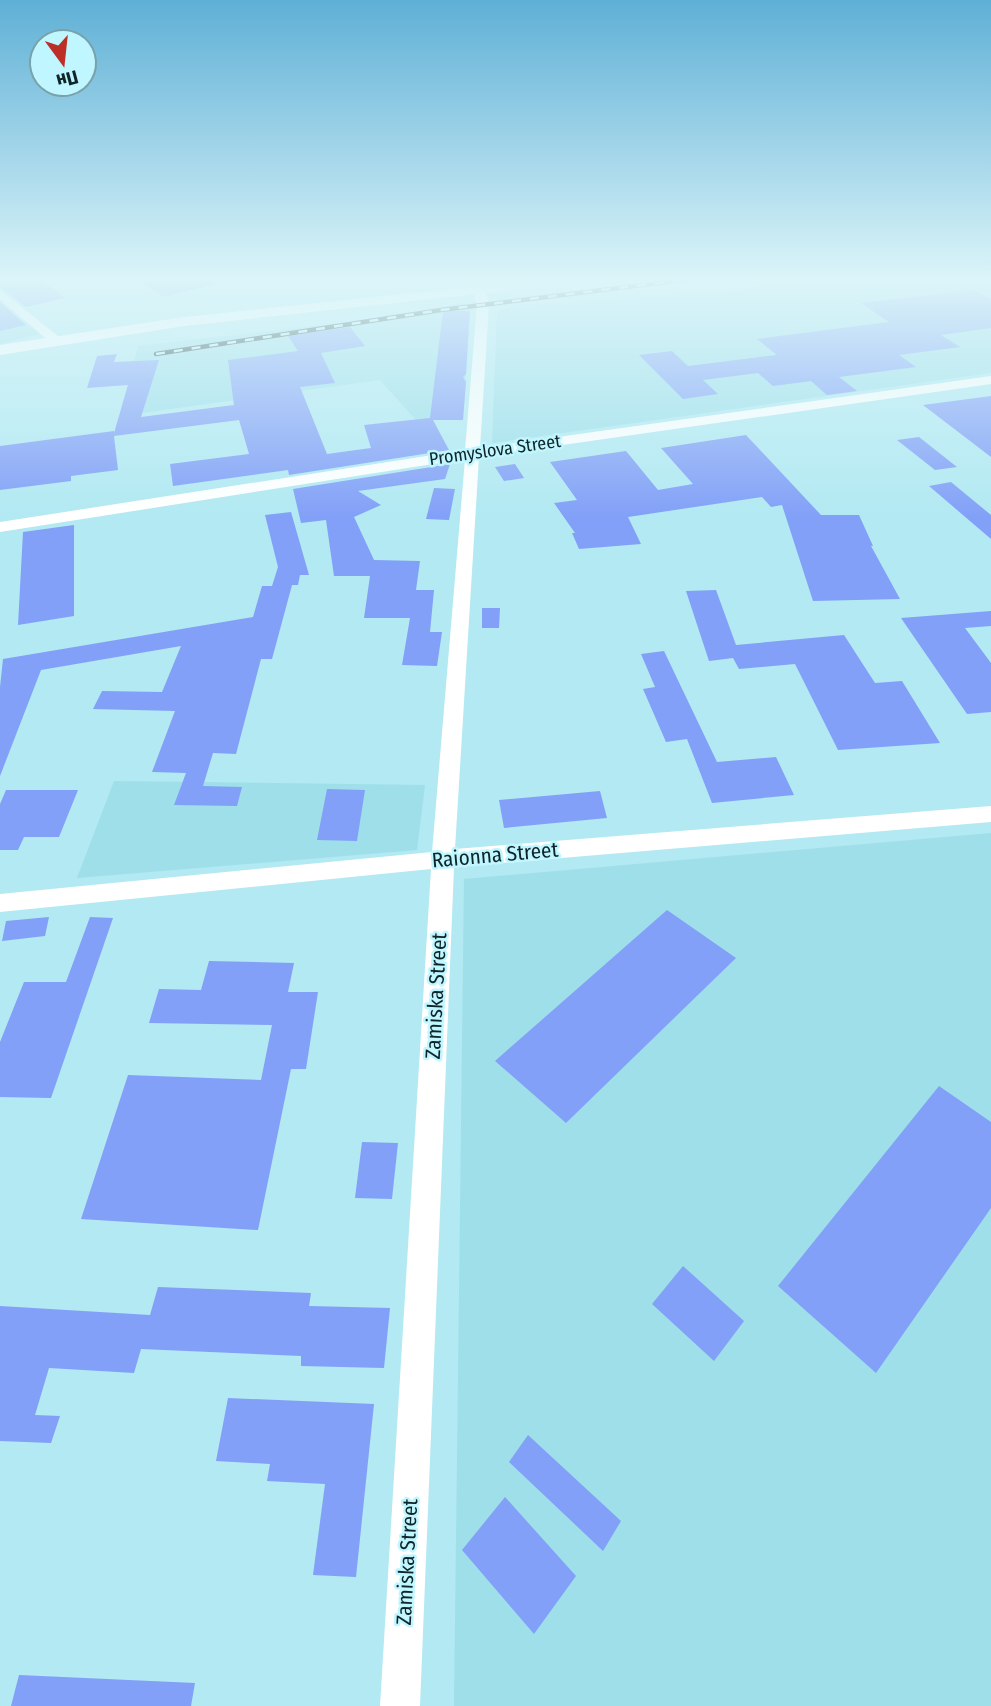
<svg xmlns="http://www.w3.org/2000/svg" width="991" height="1706" viewBox="0 0 991 1706" font-family="'Fira Sans Condensed',sans-serif">
<style>
.built{fill:#9edfea}
.building{fill:#82a0f7}
.lines{fill:none;stroke-linecap:round;stroke-linejoin:round}
.minor{fill:#fff;fill-rule:evenodd}
.tertiary{fill:#fff;fill-rule:evenodd}
.rail-casing{stroke:#223c40;stroke-width:4.5}
.rail{stroke:#bff6ff;stroke-width:2.5;stroke-dasharray:9;stroke-linecap:butt}
.labels{text-anchor:middle;dominant-baseline:central;stroke-width:5;stroke-linejoin:round;paint-order:stroke}
.far-street-label{font-size:18px;fill:#0f2528;stroke:#bff6ff}
.street-label{font-size:21px;fill:#0f2528;stroke:#bff6ff}
</style>
<rect width="100%" height="100%" fill="#b2e9f2"/>
<path class="built" d="M841,278H991V373L492,443L497,311L513,306L710,293Z
M0,302L27,324L40,334L0,344Z
M465,303L470,311L463,420H416L380,380L142,413L129,414L131,406H122L138,346L385,318Z
M114,781L425,785L417,850L77,878Z
M991,833V1706H454L464,879Z"/>
<path class="building" d="M0,278H40L65,298L26,307L0,287Z
M135,278H215L216,284L164,297Z
M974,290L991,299V328L941,335L960,347L899,355L916,367L839,377L857,391L827,395L811,381L773,386L758,373L703,380L718,394L683,399L639,355L672,351L688,366L777,355L757,339L889,322L861,303Z
M0,302L26,325L0,331Z
M443,311H470L466,374L463,377L466,382L463,420H433L449,450L289,475L288,470L173,486L170,464L249,454L239,420L114,436L118,470L71,476V481L0,490V446L114,431V433L128,385L87,388L97,356L117,354L114,362L159,360L141,417L234,405L228,360L298,351L288,336L350,327L365,346L321,353L335,383L300,387L327,454L371,448L364,425L430,418Z
M991,396V457L923,405Z
M746,435L821,515H859L873,546H871L900,599L813,601L782,505L771,507L762,497L628,517L641,544L579,549L572,533H575L554,503L577,500L550,462L626,451L658,490L693,484L661,448Z
M919,437L957,467L935,470L897,440Z
M450,464L445,479L358,491L381,505L354,517L374,560L420,561L416,590H434L430,632H442L437,666L402,665L410,618H364L370,576H334L326,520L301,523L293,489Z
M515,464L524,478L504,481L495,467Z
M951,482L991,515V539L929,486Z
M434,488L455,489L449,520L426,519Z
M291,512L309,575H300L298,585H292L272,659H261L236,754L213,753L203,786L242,787L237,806L174,805L186,773L152,772L175,711L93,709L102,691L162,692L181,646L41,670L0,776V687L3,659L253,617L262,586H272L278,567L265,515Z
M74,525V616L18,625L23,532Z
M716,590L736,645L844,635L875,683L902,681L940,743L838,750L795,664L739,669L733,658L709,661L686,591Z
M482,608H500L499,628H482Z
M991,611V626L965,628L991,663V712L967,714L901,618Z
M664,651L717,762L776,757L794,795L712,803L687,739L666,742L643,689L655,687L641,654Z
M327,789L365,790L357,841L317,840Z
M6,790H78L59,837H24L18,850H0V804Z
M600,791L607,818L504,828L499,800Z
M667,910L736,958L566,1123L495,1061Z
M49,917L45,936L2,941L6,921Z
M90,917L113,918L51,1098L0,1097V1042L24,982H66Z
M209,961L294,963L288,992H318L306,1069H291L258,1230L81,1219L128,1075L261,1080L272,1025L149,1023L159,989L201,990Z
M939,1086L991,1122V1208L876,1373L778,1286Z
M362,1142L398,1143L392,1199L355,1198Z
M683,1266L744,1321L714,1361L652,1304Z
M158,1287L311,1293L309,1306L390,1308L384,1368L301,1366V1356L141,1349L134,1373L49,1368L35,1415L60,1416L51,1443L0,1441V1306L150,1315Z
M228,1398L374,1404L356,1577L313,1575L325,1484L267,1481L270,1464L216,1461Z
M528,1435L621,1521L603,1551L509,1462Z
M505,1497L576,1576L534,1634L462,1550Z
M19,1675L195,1683L191,1706H11Z"/>
<g class="lines">
<path class="minor" d="M478,285L484,288L489,304L480,448L991,376V384L479,457L455,849L991,806V822L454,867L420,1706H380L431,869L0,912V894L432,852L465,459L0,532V522L465,450L477,304L472,288Z
M0,290L58,336V342H50L0,299Z"/>
<path class="tertiary" d="M514,278H534L505,291L184,326L0,355V345L184,317L431,291L466,287L473,283H503Z"/>
<g class="rail-casing">
<path id="rail" d="M156,354L441,310L699,278"/>
</g>
<use href="#rail" class="rail"/>
</g>
<linearGradient id="sky" x2="0" y2="1"><stop stop-color="#5fb0d6"/><stop offset="0.54" stop-color="#dcf5f9"/><stop offset="1" stop-color="#dcf5f9" stop-opacity="0"/></linearGradient>
<rect width="991" height="517" fill="url(#sky)"/>
<g class="labels">
<g class="far-street-label">
<text transform="translate(495 450) rotate(-8)">Promyslova Street</text>
</g>
<g class="street-label">
<text transform="translate(495 855) rotate(-5)">Raionna Street</text>
<text transform="translate(436 996) rotate(-87)">Zamiska Street</text>
<text transform="translate(407 1562) rotate(-87)">Zamiska Street</text>
</g>
</g>
<g transform="translate(63 63) rotate(165)"><circle r="33" fill="#bff6ff" stroke="#79a2a9" stroke-width="2"/>
<path d="M0-5L12 26L0 18L-12 26Z" fill="#bd2f26"/>
<text y="-10" font-size="19" font-weight="bold" text-anchor="middle" fill="#0f2528">Пн</text>
</g>
</svg>
